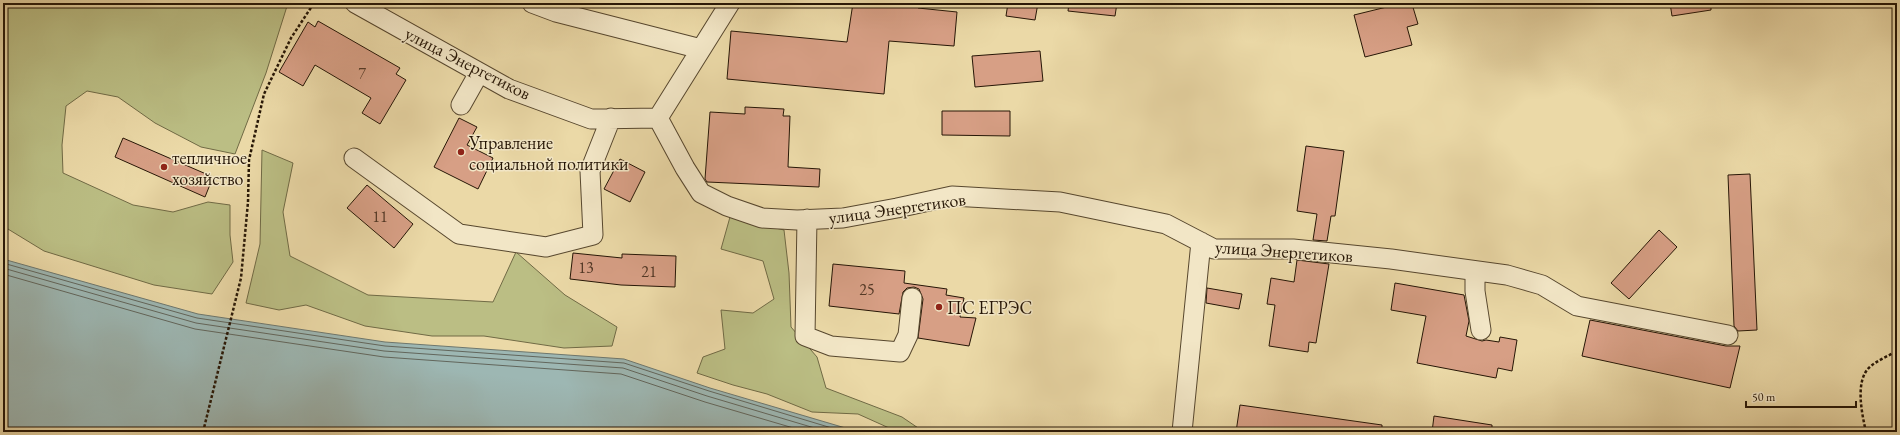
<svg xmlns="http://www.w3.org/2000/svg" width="1900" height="435" viewBox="0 0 1900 435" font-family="'EB Garamond',serif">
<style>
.green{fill:#bbbe84;stroke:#706a45}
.water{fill:#9db7b3;stroke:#6d776e}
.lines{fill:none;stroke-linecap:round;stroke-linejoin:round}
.shore{stroke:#62665c;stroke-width:1}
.building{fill:#d79f85;stroke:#261606}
.minor-casing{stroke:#57472e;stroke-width:21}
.path{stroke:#261606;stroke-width:2.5;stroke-dasharray:3 2;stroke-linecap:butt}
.minor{stroke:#f2e6c6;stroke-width:19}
.poi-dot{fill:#8f2418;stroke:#f2e6c6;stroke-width:1.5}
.labels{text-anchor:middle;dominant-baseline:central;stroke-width:3;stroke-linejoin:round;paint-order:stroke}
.number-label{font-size:16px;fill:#523826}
.street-label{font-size:18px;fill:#261606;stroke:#f2e6c6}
.poi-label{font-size:18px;fill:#261606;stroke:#f2e6c6;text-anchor:start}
</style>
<rect width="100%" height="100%" fill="#ebd9a7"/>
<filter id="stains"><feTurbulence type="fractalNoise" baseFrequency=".005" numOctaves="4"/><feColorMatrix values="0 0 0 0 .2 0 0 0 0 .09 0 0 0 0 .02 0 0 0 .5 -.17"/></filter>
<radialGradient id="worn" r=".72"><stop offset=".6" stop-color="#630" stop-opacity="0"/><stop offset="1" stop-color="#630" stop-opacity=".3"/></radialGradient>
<path class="green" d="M3,3H288L266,73L235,154L201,147L155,123L118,97L87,91L66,106L62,145L63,173L133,205L173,212L208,202L230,205V235L233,262L212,294L154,285L44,251L3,226Z
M262,150L293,163L283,212L290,256L368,295L493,302L516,252L565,295L617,327L612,346L564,348L484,336H432L365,326L306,305L279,310L246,303L260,244Z
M730,217L784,230L789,273L791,327L817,357L826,388L902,417L924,432H898L858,414L812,412L767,394L733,385L697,373L703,357L725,349L721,310L753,313L774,299L763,261L721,249Z"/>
<path class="water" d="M3,259L198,314L385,342L624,359L710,388L859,432H3Z"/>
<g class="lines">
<path class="shore" d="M3,263L197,318L385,346L624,363L709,391L845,432
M3,268L196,323L384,351L623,368L707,396L828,432
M3,274L195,329L384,357L621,374L705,402L807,432"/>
</g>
<path class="building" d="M853,3H918V8L957,12L954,46L889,41L884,94L727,79L731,31L847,42Z
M1008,3H1038L1035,20L1006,16Z
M1069,3H1117L1115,16L1068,11Z
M1670,3H1711V10L1672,16Z
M1399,4L1400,7L1412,4L1418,24L1407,27L1412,45L1365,57L1354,15Z
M318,21L400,68L396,74L406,80L380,124L362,113L371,98L315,65L303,86L279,72L308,22L315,27Z
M1040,51L1043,81L975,87L972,56Z
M745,107L784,109L783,116H790L788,167L820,169L819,187L707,182L705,179L710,112L745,114Z
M942,111H1010V136L942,135Z
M459,118L477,127L467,145L493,158L478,189L434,167Z
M123,138L213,177L205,197L115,157Z
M1306,146L1344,151L1335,216H1331L1327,241L1313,240L1317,214L1297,211Z
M620,159L645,172L630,202L604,189Z
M1750,174L1757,330L1738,331L1734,326L1728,175Z
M367,185L413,224L394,248L347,208Z
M1659,230L1677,247L1629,299L1611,283Z
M573,253L622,258V254L676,256L675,287L621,285L570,279Z
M1297,260L1329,264L1316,343L1309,342L1308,352L1269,346L1275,305L1267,304L1271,278L1294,282Z
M833,264L905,271L904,283L947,289L946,295L964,298L960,317L976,318L969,346L918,338L923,299L919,289L914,287L907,288L903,292L899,314L829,306Z
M1395,283L1464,295L1469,321L1466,336L1482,341L1486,340L1499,342L1500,337L1517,340L1512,371L1498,368L1496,378L1417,363L1426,316L1391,310Z
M1207,288L1242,294L1239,309L1206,303Z
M1590,320L1726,346H1740L1730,388L1582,356Z
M1240,405L1382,425V432H1236Z
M1434,416L1492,425V432H1432Z"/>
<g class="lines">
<g class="minor-casing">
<path id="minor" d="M355,3L509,89L591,119L658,118
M532,3L556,12L701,49
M461,105L479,73
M658,118L685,168L701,193L727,206L762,218L797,220L843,218L897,208L952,196L1060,202L1166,224L1214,249H1293L1391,259L1507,275L1542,285L1577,306L1728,335
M658,118L730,3
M354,158L459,234L546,247L593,235L590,171L611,118
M807,219L805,336L831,346L900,352L908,335L912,298
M1475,271V291L1481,330
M1182,432L1201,242"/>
</g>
<path class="path" d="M1897,234L1895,257L1897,279
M203,432L241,278L248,202L249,160L264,94L291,38L314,3
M1866,432C1862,414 1854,379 1871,366C1877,361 1886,357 1893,353L1897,343"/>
<use href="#minor" class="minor"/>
</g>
<g class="poi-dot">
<circle cx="461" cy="152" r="4"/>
<circle cx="164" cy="167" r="4"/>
<circle cx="939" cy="307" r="4"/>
</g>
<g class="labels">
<g class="number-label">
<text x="362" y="73">7</text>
<text x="380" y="216">11</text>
<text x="586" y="267">13</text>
<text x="649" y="271">21</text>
<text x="867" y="289">25</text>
</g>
<g class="street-label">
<text transform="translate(468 63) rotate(27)">улица Энергетиков</text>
<text transform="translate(897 208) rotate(-8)">улица Энергетиков</text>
<text transform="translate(1284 251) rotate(4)">улица Энергетиков</text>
</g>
<g class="poi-label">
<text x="469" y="142">Управление<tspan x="469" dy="21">социальной политики</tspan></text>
<text x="172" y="157">тепличное<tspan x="172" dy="21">хозяйство</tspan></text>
<text x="947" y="307">ПС ЕГРЭС</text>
</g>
</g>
<rect width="1900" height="435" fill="none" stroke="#ebd9a7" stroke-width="16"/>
<rect x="4" y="4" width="1892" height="427" fill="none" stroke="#261606" stroke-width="2"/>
<rect x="8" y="8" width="1884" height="419" fill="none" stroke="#261606"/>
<path d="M1746 401v6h110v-6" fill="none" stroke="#261606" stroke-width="2"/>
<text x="1752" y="401" font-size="12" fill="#261606" stroke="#f2e6c6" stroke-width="3" paint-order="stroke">50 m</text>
<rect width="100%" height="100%" filter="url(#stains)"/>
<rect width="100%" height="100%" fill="url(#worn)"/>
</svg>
